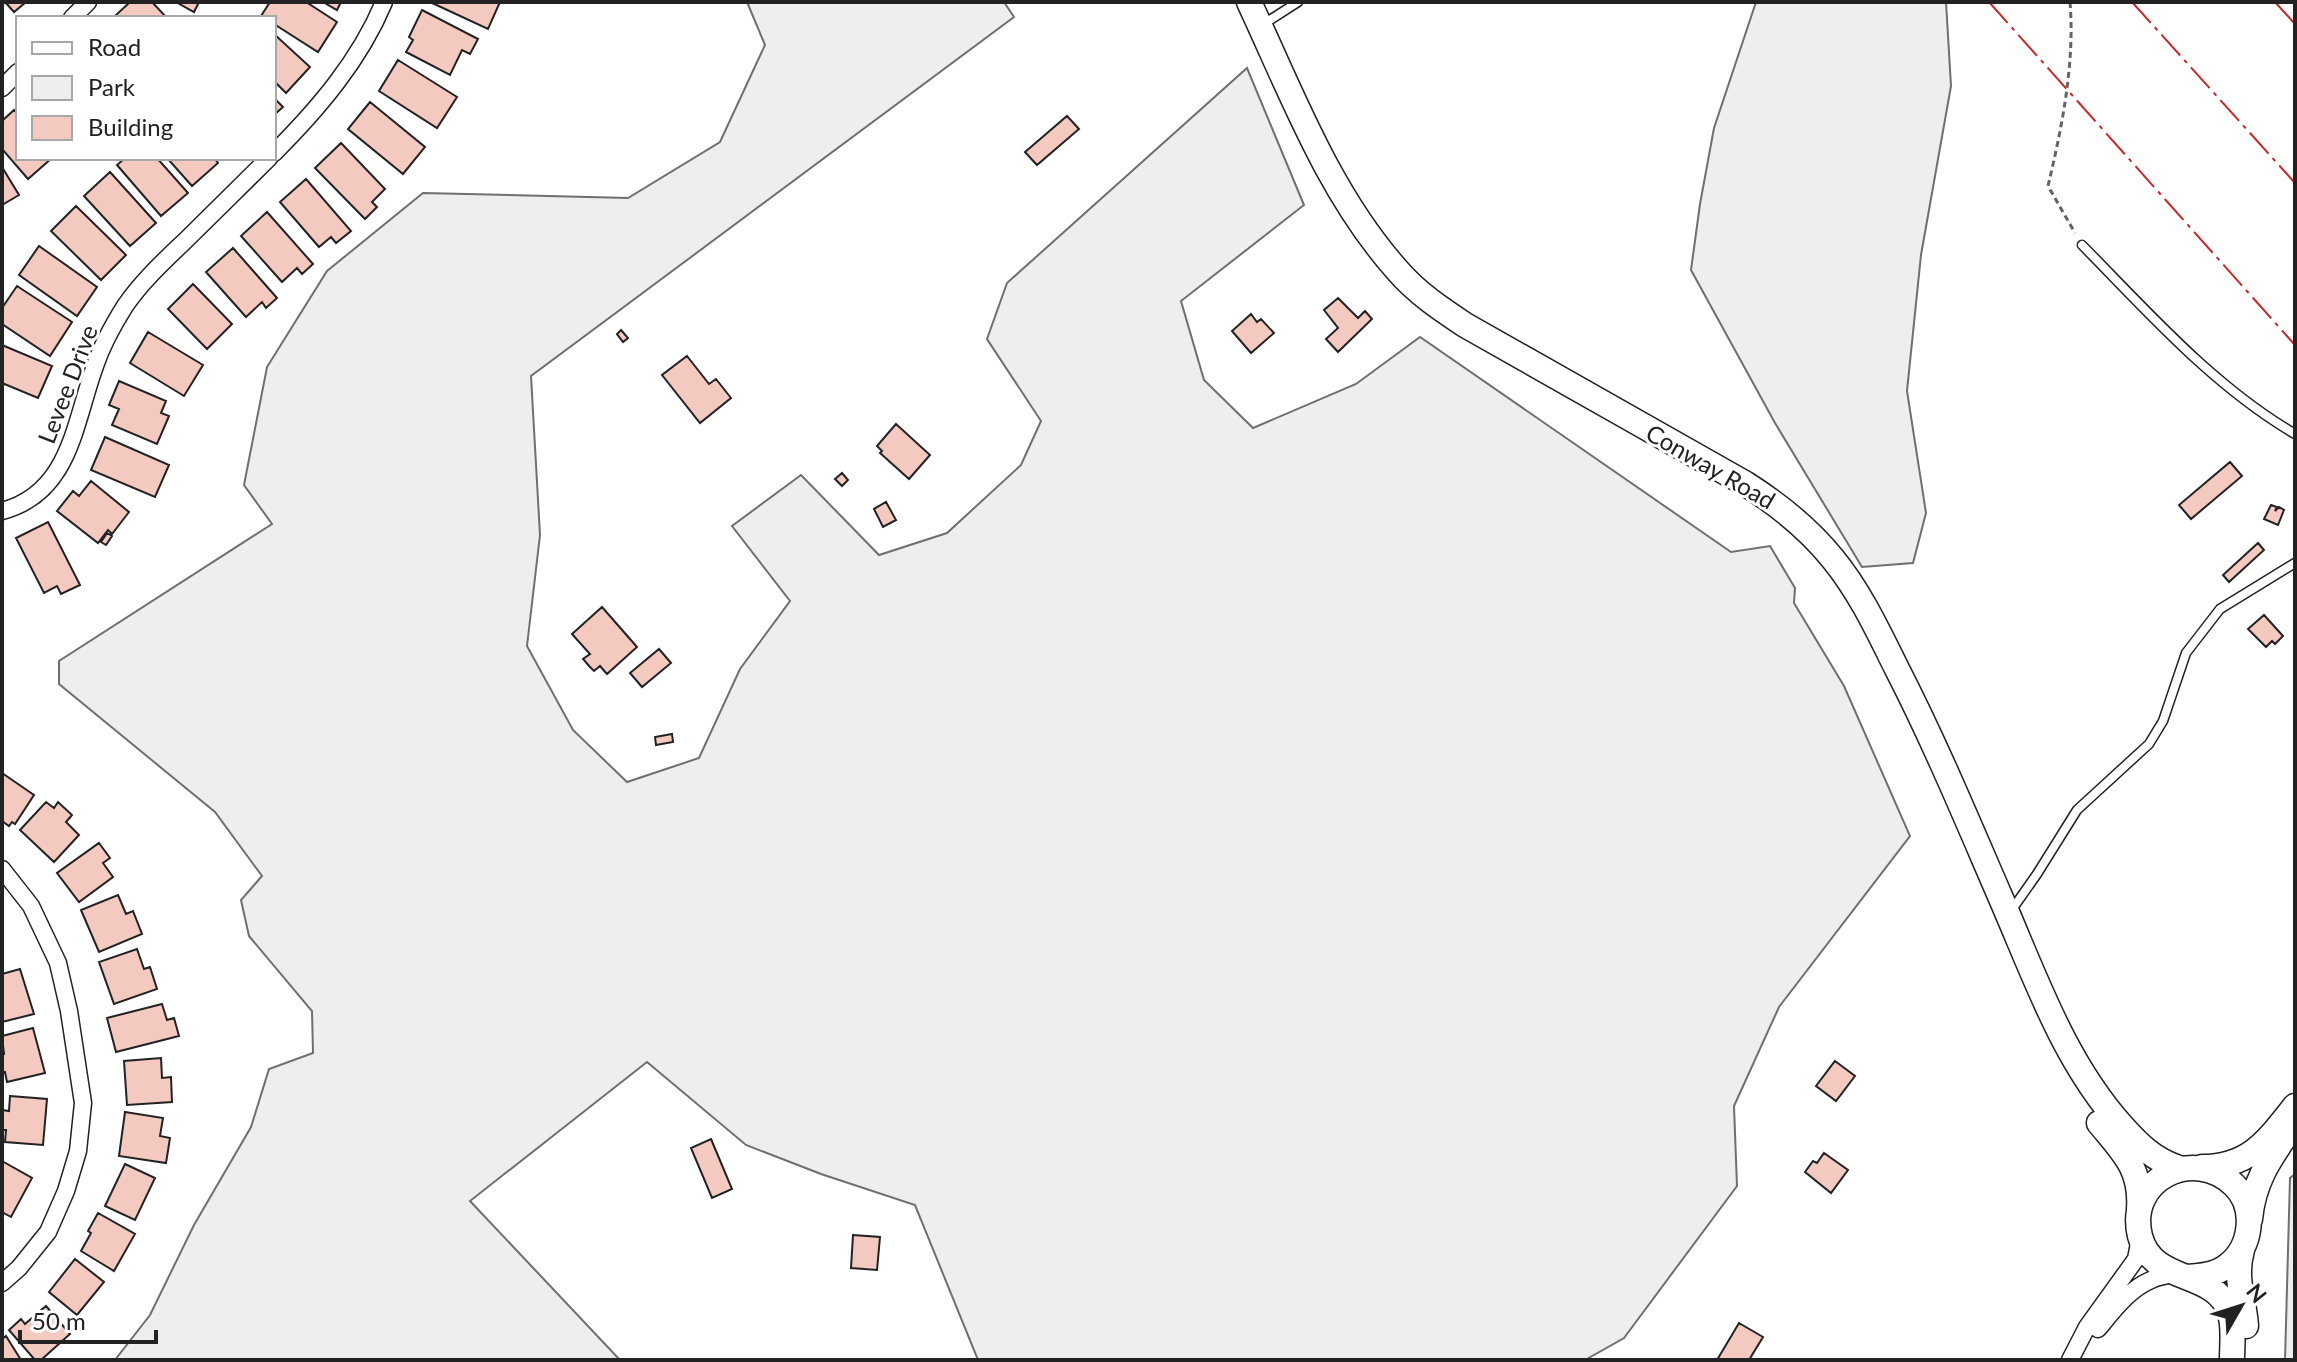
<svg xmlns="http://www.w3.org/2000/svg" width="2297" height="1362" viewBox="0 0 2297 1362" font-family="Lato,sans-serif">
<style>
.green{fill:#eee;stroke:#6f6f6f;stroke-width:2}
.building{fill:#f3c9c0;stroke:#222;stroke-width:2}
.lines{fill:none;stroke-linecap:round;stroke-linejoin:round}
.lane-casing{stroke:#222;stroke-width:11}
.street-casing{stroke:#222;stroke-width:19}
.secondary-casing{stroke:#222;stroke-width:27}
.path{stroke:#646464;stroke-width:3;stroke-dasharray:6 4;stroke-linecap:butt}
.lane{stroke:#fff;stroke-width:8}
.street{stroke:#fff;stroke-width:16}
.secondary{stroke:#fff;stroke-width:24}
.power{stroke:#c62828;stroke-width:2;stroke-dasharray:28 6 4 6;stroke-linecap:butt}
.labels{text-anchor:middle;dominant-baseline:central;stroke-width:6;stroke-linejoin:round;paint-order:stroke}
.street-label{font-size:24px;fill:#222;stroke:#fff}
</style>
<rect width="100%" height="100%" fill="#fff"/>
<path class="green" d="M747,2H1004L1014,17L531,376L540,535L527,646L573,730L627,782L699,758L740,669L790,601L732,526L801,475L879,555L947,533L1021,465L1041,421L987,339L1007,283L1247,68L1304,205L1181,301L1204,380L1253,428L1356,384L1420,337L1731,552L1770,546L1795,588L1794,603L1844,686L1910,836L1779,1007L1734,1106L1737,1186L1624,1338L1585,1360H978L915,1205L821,1174L746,1145L647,1062L470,1201L620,1360H115L150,1315L194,1225L251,1127L269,1069L313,1053L312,1011L249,936L241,900L262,876L215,812L59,684V661L272,524L244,485L267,367L327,271L423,193L628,198L720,142L765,45Z
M1756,2H1946L1951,86L1921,255L1907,391L1926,513L1913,563L1862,567L1775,423L1691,270L1700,204L1714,128Z
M2295,1174V1360H2285L2290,1178Z"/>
<path class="building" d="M5,2H26L14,12Z
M130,2H152L167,18H119L116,15Z
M176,2H199L194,12Z
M270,2H306L337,22L318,52L274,24V18L261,16Z
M323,2H341L337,10Z
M430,2H500L488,29Z
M422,10L478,39L470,54L462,50L450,75L406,52L413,40L409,37Z
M274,34L310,67L286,93L274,81Z
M398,60L457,97L437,128L379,91Z
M274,98L283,107L274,115Z
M370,102L425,147L403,174L348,129Z
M14,110L18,114V158H52L28,179L2,149V121Z
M1067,116L1079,129L1037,165L1025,152Z
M341,143L385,189L372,202L377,207L365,219L315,168Z
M125,158H157L188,193L161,216L117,165Z
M167,158H214L218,163L192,186Z
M2,167L19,195L2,205Z
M110,172L156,223L130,246L84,196Z
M306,179L351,231L336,243L331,237L319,247L280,202Z
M76,206L126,255L101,280L51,231Z
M267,212L313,264L302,274L297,268L282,282L241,236Z
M39,246L97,287L77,316L19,275Z
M233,248L277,298L266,308L262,302L246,317L206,272Z
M193,284L232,324L207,349L168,309Z
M17,286L72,322L50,356L2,324V308Z
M1338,298L1358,318L1365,311L1372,319L1338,352L1326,339L1338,328L1324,310Z
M1251,314L1257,322L1261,319L1274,333L1251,353L1232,331Z
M621,330L628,338L623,342L617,334Z
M148,332L203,365L184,396L130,363Z
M2,345L52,366L38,398L2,383Z
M687,356L709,384L716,379L731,398L700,423L662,375Z
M119,381L166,401L161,413L169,416L157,444L112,425L119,409L109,405Z
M896,424L930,455L909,479L880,453L882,451L877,446Z
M105,437L169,465L155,497L91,470Z
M2230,462L2242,476L2191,519L2179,505Z
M842,473L848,480L842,486L835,479Z
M91,481L129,512L112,534L108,530L98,543L57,511L73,491L79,496Z
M886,502L896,520L883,527L874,509Z
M2271,505L2277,507L2275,511L2279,507L2284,510L2278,525L2264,519Z
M48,522L80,585L61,594L57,586L44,593L16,538Z
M107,533L112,536L106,545L101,542Z
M2258,543L2264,550L2229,582L2223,575Z
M602,607L637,647L607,674L600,666L594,671L590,667L583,659L590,654L572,634Z
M2264,615L2283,636L2275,644L2272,641L2266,647L2248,629Z
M659,649L671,663L642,687L630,673Z
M672,734L673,742L656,745L655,737Z
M2,773L34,795L15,824L12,822L9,826L2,821Z
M46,802L54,808L58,802L72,815L66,822L79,835L54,862L20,830Z
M99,843L110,858L103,863L113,877L79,902L57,873Z
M118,895L126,914L133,911L142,934L99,952L81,910Z
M137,949L144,969L150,967L157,989L114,1004L99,962Z
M20,969L34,1014L2,1022V974Z
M162,1004L167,1020L174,1018L179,1036L116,1052L107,1018Z
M33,1028L45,1073L7,1082L5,1072L2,1073V1054H4L2,1036Z
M161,1058L162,1078L171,1077L172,1102L127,1105L124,1061Z
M1835,1061L1855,1076L1836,1101L1816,1086Z
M10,1096L47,1099L43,1145L5,1142L6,1130H2V1110L9,1111Z
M125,1112L163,1118L160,1136L170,1138L166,1163L119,1156Z
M711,1139L732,1189L712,1198L691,1148Z
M1824,1153L1848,1170L1831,1193L1805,1172L1813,1161L1817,1163Z
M2,1161L32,1178L11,1217L2,1212Z
M125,1164L155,1178L135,1220L105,1206Z
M98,1213L135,1234L114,1271L81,1251L91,1233L88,1231Z
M853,1235L880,1237L877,1270L851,1268Z
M75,1259L104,1282L77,1315L49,1292Z
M46,1306L70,1334L41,1360H35L9,1330L21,1319L25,1324Z
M1739,1323L1763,1337L1749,1360H1717Z
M6,1336L21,1360H2V1339Z"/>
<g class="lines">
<g class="lane-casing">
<path id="lane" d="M1262,25L1298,2
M2082,245C2148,312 2213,386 2295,434
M2011,911L2037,874L2077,810L2149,744L2163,721L2186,653L2220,609L2295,563"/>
</g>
<g class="street-casing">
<path id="street" d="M72,18L88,2
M2,88L18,72
M274,153C318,109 360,60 384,2
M2,511C70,493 74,424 95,366C102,345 113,325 125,306C142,281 165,260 187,239C214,212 242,185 269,158
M2,869L31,906L58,963L69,1011L83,1103L78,1151L66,1191L48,1232L19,1268L2,1283
M2098,1329C2113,1311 2129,1289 2151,1280C2159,1276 2168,1275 2176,1274
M2070,1360L2087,1327L2136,1259L2140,1238"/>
</g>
<g class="secondary-casing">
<path id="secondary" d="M1249,2C1292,94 1329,194 1398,271C1417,293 1441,309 1465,325L1746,484C1779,505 1808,528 1833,559C1860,592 1878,631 1897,669C1935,743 1967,820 2000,896C2035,976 2063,1060 2122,1126C2139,1145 2154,1160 2179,1168
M2099,1123C2123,1152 2142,1169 2139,1209
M2202,1167C2250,1167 2268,1140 2295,1106
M2250,1219C2254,1178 2272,1156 2295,1122
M2242,1250C2234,1279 2244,1297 2246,1326
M2187,1277C2201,1276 2215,1275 2227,1266C2252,1248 2257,1207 2234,1185C2194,1146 2126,1179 2140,1236C2152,1283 2208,1270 2227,1306C2235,1321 2232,1344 2232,1360"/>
</g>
<path class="path" d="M2070,2C2075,63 2062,127 2048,186L2075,233"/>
<use href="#lane" class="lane"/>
<use href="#street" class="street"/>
<use href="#secondary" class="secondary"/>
<path class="power" d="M1989,2L2295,345
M2132,2L2295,183
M2275,2L2295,24"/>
</g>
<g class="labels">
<g class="street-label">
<text transform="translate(67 384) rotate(-69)">Levee Drive</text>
<text transform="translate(1711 466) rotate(30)">Conway Road</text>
</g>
</g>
<rect width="2297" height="1362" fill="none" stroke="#222222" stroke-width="8"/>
<rect x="16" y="16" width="260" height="144" fill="#ffffff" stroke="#a7a7a7" stroke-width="2"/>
<rect x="32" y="42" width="40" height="12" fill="#ffffff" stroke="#a7a7a7" stroke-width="2"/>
<text x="88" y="56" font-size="24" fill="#222222">Road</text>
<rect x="32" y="76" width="40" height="24" fill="#eeeeee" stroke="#a7a7a7" stroke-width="2"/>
<text x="88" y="96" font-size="24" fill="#222222">Park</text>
<rect x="32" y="116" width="40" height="24" fill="#f3c9c0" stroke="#a7a7a7" stroke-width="2"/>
<text x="88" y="136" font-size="24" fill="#222222">Building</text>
<g transform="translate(2241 1306) rotate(51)" stroke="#ffffff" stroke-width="6" paint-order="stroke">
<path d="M0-6L14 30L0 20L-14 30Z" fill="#222222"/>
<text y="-12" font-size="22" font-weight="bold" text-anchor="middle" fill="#222222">N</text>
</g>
<path d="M20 1330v12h136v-12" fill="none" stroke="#222222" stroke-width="4"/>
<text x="32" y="1330" font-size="24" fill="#222222" stroke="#ffffff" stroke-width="6" paint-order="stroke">50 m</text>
</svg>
